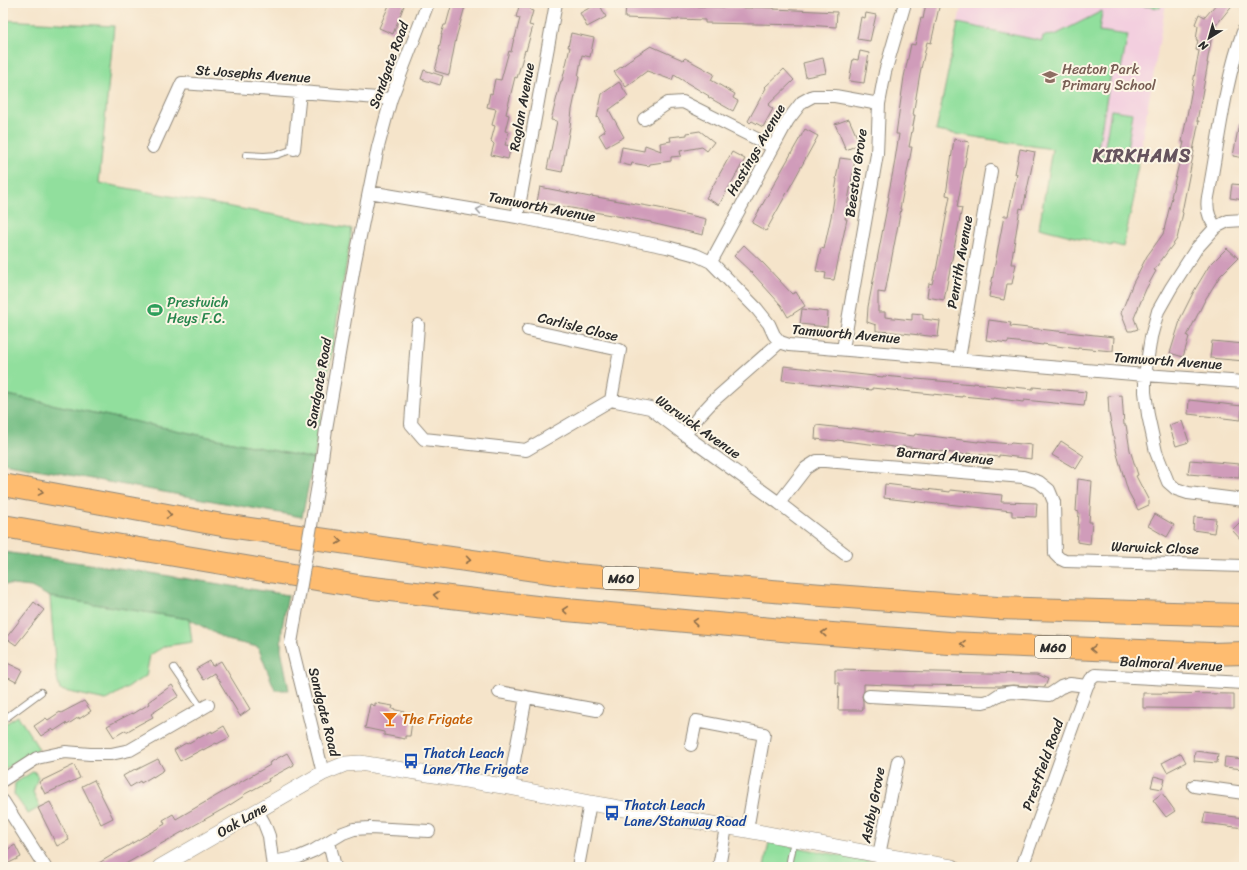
<svg xmlns="http://www.w3.org/2000/svg" width="1247" height="870" viewBox="0 0 1247 870" font-family="Sriracha,sans-serif">
<style>
.built{fill:#f3cfdf}
.green{fill:#91df9d;stroke:#5e8564}
.forest{fill:#74be84;stroke:#507458}
.building{fill:#d09cba}
.lines{fill:none;stroke-linecap:round;stroke-linejoin:round}
.service-casing{stroke:#90887a;stroke-width:8}
.minor-casing{stroke:#90887a;stroke-width:14}
.tertiary-casing{stroke:#90887a;stroke-width:16}
.motorway-casing{stroke:#90887a;stroke-width:24}
.service{stroke:#fff;stroke-width:6}
.minor{stroke:#fff;stroke-width:12}
.tertiary{stroke:#fff;stroke-width:15}
.motorway{stroke:#febc70;stroke-width:22}
.minor-bridge-casing{stroke:#90887a;stroke-width:14;stroke-linecap:butt}
.minor-bridge{stroke:#fff;stroke-width:12}
.oneway{stroke:#a0a0a0}
.oneway2{stroke:#8a6c4a}
.labels{text-anchor:middle;dominant-baseline:central;stroke-width:4;stroke-linejoin:round;paint-order:stroke}
.shield{fill:#fcf5e5;stroke:#6a6863;stroke-width:1}
.shield-label{font-size:13px;font-weight:bold;fill:#2b2b2b}
.street-label{font-size:14px;fill:#2b2b2b;stroke:#fcf5e5}
.education-label{font-size:14px;fill:#785e54;stroke:#fcf5e5;text-anchor:start}
.leisure-label{font-size:14px;fill:#27864d;stroke:#fcf5e5;text-anchor:start}
.food-label{font-size:14px;fill:#c56008;stroke:#fcf5e5;text-anchor:start}
.transit-label{font-size:14px;fill:#164399;stroke:#fcf5e5;text-anchor:start}
.district-label{font-size:18px;font-weight:bold;letter-spacing:1px;fill:#65535d;stroke:#fcf5e5}
</style>
<rect width="100%" height="100%" fill="#fcf5e5"/>
<filter id="ink" filterUnits="userSpaceOnUse"><feTurbulence type="fractalNoise" baseFrequency=".025" numOctaves="2"/><feDisplacementMap in="SourceGraphic" scale="8" xChannelSelector="R" yChannelSelector="G"/><feConvolveMatrix kernelMatrix="1 2 1 2 8 2 1 2 1" color-interpolation-filters="sRGB"/></filter>
<filter id="wash" filterUnits="userSpaceOnUse"><feTurbulence type="fractalNoise" baseFrequency=".012" numOctaves="4" result="noise"/><feDisplacementMap in="SourceGraphic" scale="16" xChannelSelector="R" yChannelSelector="G"/><feGaussianBlur stdDeviation="0.9" result="paint"/><feColorMatrix in="noise" values="0 0 0 0 0 0 0 0 0 0 0 0 0 0 0 0 0 1.4 0 .05"/><feComposite in="paint" operator="in"/></filter>
<g filter="url(#wash)">
<rect width="100%" height="100%" fill="#f5e4ca"/>
<path class="built" d="M962,3H1166L1134,185V198L1123,247L1112,244L1111,246L1039,228L1052,149L936,131Z"/>
<path class="green" d="M1137,3H1161L1160,8L1137,5Z
M1102,11L1099,31L1128,35L1121,69L1112,68L1097,153L1139,161L1134,185V198L1123,247L1112,244L1111,246L1039,228L1052,149L936,131L958,23L1042,41L1043,36L1055,35Z
M3,20L114,26L99,183L352,229L314,459L3,394Z
M1111,110L1133,113L1126,155L1104,152Z
M50,597L189,619L192,642L165,646L150,655L146,676L106,700L60,690L56,673Z
M18,716L39,749L5,769H3V725Z
M34,771L38,777L33,792L40,807L28,814L14,794L15,783Z
M769,842L901,867H764Z"/>
<path class="forest" d="M3,394L314,459L302,517L3,463Z
M3,552L132,570L288,595L282,628L281,649L289,690H275L258,647L227,640L189,619L50,597L31,587L3,584Z"/>
<g id="blocks">
<path class="building" d="M390,3H405L393,34L379,28Z
M452,3H466L456,38L449,75L435,71L440,50H439L442,34H441L444,25H446Z
M520,3H532L530,10L533,11L529,25L533,26L526,51L525,50L517,78L515,77L506,114L509,115L505,131L509,132L505,145L511,146L508,159L491,155L494,144L491,141L495,126L492,125L496,109L487,107L490,93L492,94L495,79L501,80L509,51L511,52L514,38H515L520,18L516,17Z
M599,3L606,17L587,27L580,13Z
M926,3H940L931,43L927,42L920,73L913,115H915L909,147H912L900,209H901L885,293L878,292V312H885V317L912,320V313L923,314V319L940,321L938,337L893,332L876,331V325L867,322L868,307L889,197H888L894,166L899,134H896L904,77L911,44L915,45L921,18L923,19Z
M1217,3H1234L1213,29L1207,63H1208L1197,121H1199L1193,151H1194L1182,212L1183,213L1177,239L1154,270L1156,271L1146,289L1134,318L1138,329L1132,331H1128L1121,313L1133,283L1147,256L1163,234L1172,197H1171L1184,142H1182L1199,51L1196,50L1198,40H1196L1198,26L1195,24L1199,14L1205,17Z
M626,4L752,8V7L774,8V9L837,12L836,27L806,25L705,23V20L678,19V20L625,18Z
M866,13L876,15L870,41L857,39L861,17L865,18Z
M571,33L594,38L590,57L582,55L578,77H579L572,110L570,127L562,172L547,169L557,121L551,120L561,81H562L566,65L570,47H568Z
M651,46L683,60L685,58L714,74L711,80L735,94L733,98L738,101L733,111L708,97L709,96L674,75L672,80L647,71L626,87L614,72L629,61V60Z
M860,51L869,53L864,83L849,81L853,59L858,60Z
M823,58L826,73L806,77L803,63Z
M784,69L794,80L768,105L773,109L763,127L752,121L750,123L748,121L766,88L765,87Z
M424,70L443,76L440,85L421,79Z
M619,82L628,96L609,110L624,137L606,147L599,135L605,131L598,117L597,118L602,94Z
M849,119L860,144L846,150L835,124Z
M1239,124L1244,125V158L1233,156Z
M805,129L818,136L766,231L752,223Z
M700,131L714,142L707,151L702,147L680,151L681,156L671,157V161L650,164L649,166L632,163L631,166L619,163L622,147L644,151L645,145L661,151L660,143L671,141L670,137L687,135V133Z
M954,139L969,142L957,207L962,208L944,300L927,297L929,283L932,284L935,271H936L950,196L946,195Z
M1020,149L1035,152L1023,209L1020,208L1011,264H1016L1012,284H1007L1004,300L989,297L1004,216H1008L1017,174H1015Z
M732,152L745,159L719,205L706,198Z
M840,158L855,160L845,219H847L834,280L825,279L826,273L816,271L821,248L824,249L832,212L837,179H836Z
M1232,184L1244,185V200L1230,198Z
M540,187L590,197L591,196L659,208L706,219L703,235L651,223V222L537,202Z
M744,245L764,264L792,294L796,292L805,306L788,317L781,305L753,274L734,256Z
M1227,248L1238,258L1220,276L1205,300L1187,336L1189,337L1183,357L1170,353L1180,321H1179L1194,291L1209,266Z
M802,309L828,312L827,327L800,324Z
M989,320L1011,323L1010,326L1114,337L1113,351L1078,348V349L1043,344V345L1008,341V343L986,340Z
M1212,341L1244,344V361L1210,358Z
M784,366L883,377V376L973,384V383L1033,389V387L1086,392L1084,406L1024,400L1023,402L993,398V399L962,396V397L872,388V390L782,380Z
M1122,395L1124,425H1126L1130,450L1138,475L1136,476L1149,501V505L1138,510L1128,491L1117,454L1109,414L1108,396Z
M1189,400L1242,406L1241,420L1188,414Z
M1182,421L1189,442L1176,446L1169,425Z
M816,425L851,429V428L914,436L915,434L978,442V441L1010,444L1011,443L1032,445L1031,459L999,455V457L967,453V455L902,446V448L837,440L836,441L815,439Z
M1061,441L1084,456L1076,469L1052,455Z
M1190,460L1240,464L1239,478L1188,474Z
M1078,479L1092,481L1089,522H1092L1090,544L1077,542L1079,512L1076,511Z
M885,484L950,492V490L1002,495L1001,502L1037,503L1036,517L1012,516V511L938,503L937,504L884,498Z
M1155,514L1174,525L1167,537L1148,526Z
M1194,517L1216,519L1214,533L1193,530Z
M1244,518V543L1232,530Z
M34,602L44,610L16,645L6,638Z
M3,661L22,670L16,682L3,675Z
M210,661L212,666L221,661L250,709L240,716L214,673L203,680L196,669Z
M835,670L1037,674L1048,679L1045,687L1013,685L1000,686L914,685V686L864,684V691L862,696L863,701V710H838L839,683H835Z
M172,685L179,696L151,714L153,717L138,725L126,732V730L114,737L107,726L132,713L133,714L149,704L148,702Z
M1143,693L1234,694V709L1143,708Z
M84,701L91,711L79,719V717L67,725L66,723L54,731L52,729L41,736L34,726L46,718L48,720L60,712L61,713Z
M375,703L393,706L392,709L413,714L410,736H405V739L384,735V732L365,728L370,704L375,706Z
M224,726L230,737L217,744L216,743L203,750V749L180,761L174,750L186,743L187,744L199,737V738L212,731V733Z
M1195,751L1218,754L1217,763L1194,761Z
M287,753L294,765L268,779L269,781L243,795L244,796L225,808L120,867H92L165,824L163,820L173,814L176,819L270,765L269,763Z
M1181,753L1186,762L1167,772L1162,763Z
M1225,757L1244,759V769L1224,767Z
M158,759L164,770L153,777V776L141,783L140,781L130,787L123,776L135,769L136,770Z
M74,765L80,778L45,794L39,782Z
M1154,776L1165,779L1162,789L1151,787Z
M94,780L113,818L101,824L82,786Z
M1162,793L1175,811L1166,817L1153,800Z
M50,802L69,840L57,846L38,808Z
M1205,813L1244,818V828L1203,823Z
M15,845L21,857L3,866V852Z"/>
</g>
</g>
<g filter="url(#ink)">
<use href="#blocks" fill-opacity="0" stroke="#90887a" stroke-width="1"/>
<g class="lines">
<g class="service-casing">
<path id="service" d="M246,155L264,156L277,155L294,149
M174,668L202,709
M3,720L41,692
M789,866L794,840"/>
</g>
<g class="minor-casing">
<path id="minor" d="M644,119L668,103L683,102L773,147
M153,147L182,83L391,99
M294,149L300,92
M369,192L517,217L667,247L696,255L711,262L757,309L769,324L774,335L780,342L789,345L1145,375L1244,382
M517,217L556,3
M1244,220L1228,221L1216,227L1196,249L1171,288L1158,311L1151,337L1145,375V392L1148,415L1156,452L1168,482L1176,489L1188,493L1244,500
M1216,227C1208,218 1206,209 1208,197C1219,140 1224,83 1244,29
M711,262L788,120L802,102L813,96H835L879,104
M418,325L411,424L424,439L526,450L611,400L650,408L685,435L779,503L845,554
M528,330L620,350L611,400
M843,349L877,154L879,104L885,72L905,3
M959,359L991,171
M685,435L699,416L713,401L780,342
M320,473L326,429L355,261L378,147L391,99L428,3
M779,503L806,468L817,461H825L1023,477L1039,482L1049,490L1054,502L1055,554L1059,558L1065,561L1244,566
M291,643L323,773
M499,692L597,710
M869,696L983,702L991,700L1000,694L1012,692L1049,695L1061,687L1070,684L1087,686
M691,745L696,721L764,734L747,830
M3,780L37,758L65,752L90,754H111L130,750L208,705
M1194,786L1244,793
M509,787L526,697
M3,801L45,867
M258,812L264,823L269,836L273,867
M329,842L335,867
M879,855L898,761
M273,862L299,857L313,851L343,833L354,829L370,828L429,831
M578,867L590,803
M719,867L726,827
M1022,867L1087,686L1091,679L1096,675L1244,683"/>
</g>
<g class="tertiary-casing">
<path id="tertiary" d="M160,867L323,773L345,764L360,763L509,787L590,803L747,830L879,855L952,867"/>
</g>
<g class="motorway-casing">
<path id="motorway" d="M3,485L222,525L563,574L822,595L997,608L1244,615
M3,526L364,587L545,608L793,631L949,643L1211,654L1244,653"/>
</g>
<use href="#service" class="service"/>
<use href="#minor" class="minor"/>
<use href="#tertiary" class="tertiary"/>
<use href="#motorway" class="motorway"/>
<g class="minor-bridge-casing">
<path id="minor-bridge" d="M291,643L320,473"/>
</g>
<use href="#minor-bridge" class="minor-bridge"/>
</g>
<defs><path id="oneway-chevron" d="M-2-3.5L2.5 0L-2 3.5" fill="none" stroke-width="1.6" stroke-linecap="round" stroke-linejoin="round"/></defs>
<use class="oneway" href="#oneway-chevron" transform="translate(479 210) rotate(-170)"/>
<g class="oneway2">
<use href="#oneway-chevron" transform="translate(41 492) rotate(10)"/>
<use href="#oneway-chevron" transform="translate(169 515) rotate(10)"/>
<use href="#oneway-chevron" transform="translate(339 541) rotate(8)"/>
<use href="#oneway-chevron" transform="translate(468 560) rotate(8)"/>
<use href="#oneway-chevron" transform="translate(436 595) rotate(-173)"/>
<use href="#oneway-chevron" transform="translate(565 610) rotate(-175)"/>
<use href="#oneway-chevron" transform="translate(695 622) rotate(-175)"/>
<use href="#oneway-chevron" transform="translate(824 633) rotate(-175)"/>
<use href="#oneway-chevron" transform="translate(963 644) rotate(-178)"/>
<use href="#oneway-chevron" transform="translate(1093 649) rotate(-178)"/>
</g>
</g>
<defs>
<g id="school-bare" transform="scale(1.2)"><path d="M0-5L7-2L0 1L-7-2ZM-4 1L0 2.5L4 1V4Q0 6-4 4Z" fill="#8d6e63" stroke="#fcf5e5" stroke-width="2.5" paint-order="stroke"/></g>
<g id="stadium-bare" transform="scale(1.2)"><path d="M0-5a6.5 5 0 1 0 0 10a6.5 5 0 1 0 0-10ZM-3.5-1.8h7v3.6h-7Z" fill="#2e9e5b" stroke="#fcf5e5" stroke-width="2.5" paint-order="stroke"/></g>
<g id="bar-bare" transform="scale(1.2)"><path d="M-6-5H6L.8 .8V4.5H3.5V6h-7V4.5H-.8V.8Z" fill="#e8710a" stroke="#fcf5e5" stroke-width="2.5" paint-order="stroke"/></g>
<g id="bus-bare" transform="scale(1.2)"><path d="M-5-6H5V4H4V6H2V4H-2V6H-4V4H-5ZM-3.5-4V0h7V-4ZM-3.5 1.2v1.5H-2V1.2ZM2 1.2v1.5H3.5V1.2Z" fill="#1a4fb4" stroke="#fcf5e5" stroke-width="2.5" paint-order="stroke"/></g>
</defs>
<g fill-rule="evenodd">
<use href="#school-bare" x="1050" y="77"/>
<use href="#stadium-bare" x="155" y="310"/>
<use href="#bar-bare" x="390" y="719"/>
<use href="#bus-bare" x="411" y="761"/>
<use href="#bus-bare" x="612" y="813"/>
</g>
<g class="labels">
<g class="shield">
<rect x="603" y="567" width="36" height="22" rx="3"/>
<rect x="1035" y="636" width="36" height="22" rx="3"/>
</g>
<g class="shield-label">
<text x="621" y="578">M60</text>
<text x="1053" y="647">M60</text>
</g>
<g class="street-label">
<text transform="translate(389 65) rotate(-70)">Sandgate Road</text>
<text transform="translate(253 74) rotate(4)">St Josephs Avenue</text>
<text transform="translate(522 107) rotate(-80)">Raglan Avenue</text>
<text transform="translate(756 150) rotate(-60)">Hastings Avenue</text>
<text transform="translate(856 173) rotate(-82)">Beeston Grove</text>
<text transform="translate(542 207) rotate(11)">Tamworth Avenue</text>
<text transform="translate(960 262) rotate(-80)">Penrith Avenue</text>
<text transform="translate(578 327) rotate(14)">Carlisle Close</text>
<text transform="translate(846 334) rotate(5)">Tamworth Avenue</text>
<text transform="translate(1168 361) rotate(4)">Tamworth Avenue</text>
<text transform="translate(319 383) rotate(-80)">Sandgate Road</text>
<text transform="translate(698 427) rotate(35)">Warwick Avenue</text>
<text transform="translate(945 456) rotate(5)">Barnard Avenue</text>
<text transform="translate(1155 548) rotate(2)">Warwick Close</text>
<text transform="translate(1171 664) rotate(3)">Balmoral Avenue</text>
<text transform="translate(324 712) rotate(76)">Sandgate Road</text>
<text transform="translate(1043 765) rotate(-70)">Prestfield Road</text>
<text transform="translate(873 805) rotate(-79)">Ashby Grove</text>
<text transform="translate(242 820) rotate(-30)">Oak Lane</text>
</g>
<g class="education-label">
<text x="1062" y="69">Heaton Park<tspan x="1062" dy="16">Primary School</tspan></text>
</g>
<g class="leisure-label">
<text x="167" y="302">Prestwich<tspan x="167" dy="16">Heys F.C.</tspan></text>
</g>
<g class="food-label">
<text x="402" y="719">The Frigate</text>
</g>
<g class="transit-label">
<text x="423" y="753">Thatch Leach<tspan x="423" dy="16">Lane/The Frigate</tspan></text>
<text x="624" y="805">Thatch Leach<tspan x="624" dy="16">Lane/Stanway Road</tspan></text>
</g>
<g class="district-label">
<text x="1142" y="156">KIRKHAMS</text>
</g>
</g>
<rect width="1247" height="870" fill="none" stroke="#fcf5e5" stroke-width="16"/>
<g transform="translate(1209 38) rotate(217)" stroke="#fcf5e5" stroke-width="3" paint-order="stroke">
<path d="M0-3L7 15L0 10L-7 15Z" fill="#2b2b2b"/>
<text y="-6" font-size="11" font-weight="bold" text-anchor="middle" fill="#2b2b2b">N</text>
</g>
</svg>
